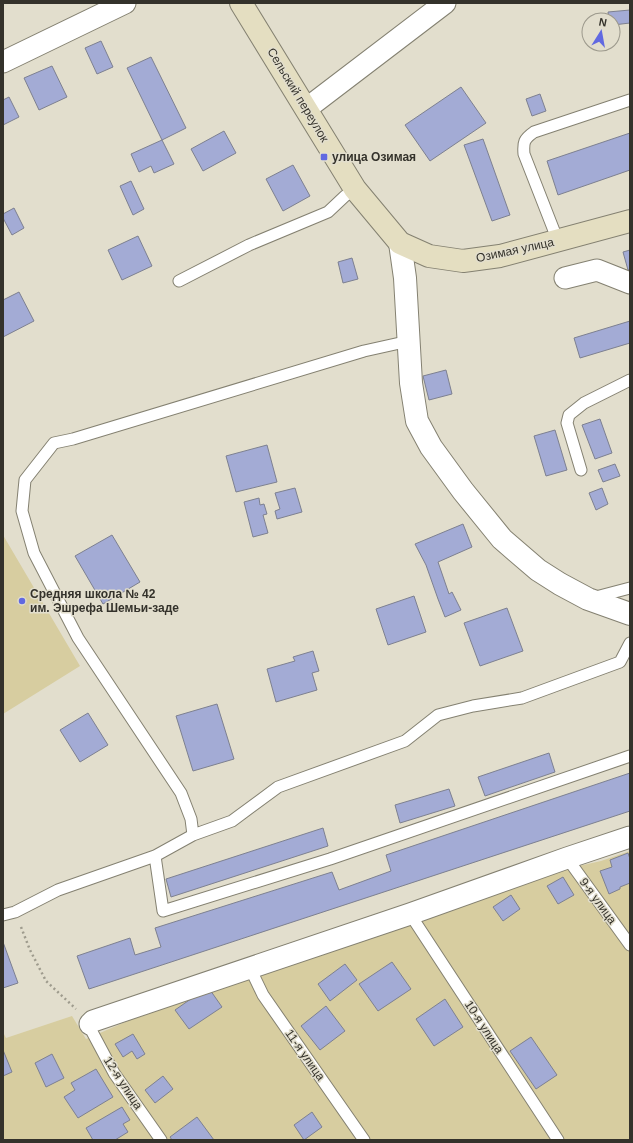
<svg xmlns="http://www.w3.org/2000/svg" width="633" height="1143" viewBox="0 0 633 1143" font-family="Arial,sans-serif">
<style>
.green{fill:#d7cda0}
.building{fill:#a3abd5;stroke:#7d8090}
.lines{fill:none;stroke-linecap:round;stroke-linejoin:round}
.service-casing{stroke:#848171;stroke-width:13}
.minor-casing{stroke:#848171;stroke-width:23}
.tertiary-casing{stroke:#848171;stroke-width:24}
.secondary-casing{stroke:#848171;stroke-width:24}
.path{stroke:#9e9b8d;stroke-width:2.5;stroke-dasharray:2 3;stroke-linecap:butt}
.service{stroke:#fff;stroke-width:11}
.minor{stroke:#fff;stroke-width:21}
.tertiary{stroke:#fff;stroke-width:22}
.secondary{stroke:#e4dec1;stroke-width:22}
.poi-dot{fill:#6169e1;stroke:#e2decd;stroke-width:1.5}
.labels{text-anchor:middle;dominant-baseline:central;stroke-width:3;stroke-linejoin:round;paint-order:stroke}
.street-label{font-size:12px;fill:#34322b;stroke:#e2decd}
.poi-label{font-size:12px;font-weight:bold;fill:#34322b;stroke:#e2decd;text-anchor:start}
</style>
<rect width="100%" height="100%" fill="#e2decd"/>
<path class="green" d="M3,535L80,666L3,714Z
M630,851V1140H3V1032L6,1038L72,1016L86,1039L167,1004L570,868L601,861Z"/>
<path class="building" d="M630,10V23L613,25V20H609L608,12Z
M101,41L113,67L97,74L85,48Z
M151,57L186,128L162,140L127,68Z
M52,66L67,97L39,110L24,78Z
M461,87L486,123L430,161L405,125Z
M540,94L546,111L532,116L526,99Z
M9,97L19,117L3,125V100Z
M224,131L236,153L203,171L191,149Z
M630,133V170L558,195L547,161Z
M483,139L510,215L492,221L464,145Z
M162,140L174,164L154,173L151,166L139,172L131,154Z
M293,165L310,196L283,211L266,179Z
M131,181L144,209L133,215L120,186Z
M14,208L24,228L12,235L3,218V214Z
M138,236L152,266L122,280L108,250Z
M630,250V270H628L623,252Z
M352,258L358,279L343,283L338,262Z
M19,292L34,321L3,337V300Z
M630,321V343L580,358L574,338Z
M446,370L452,394L429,400L423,376Z
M600,419L612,453L595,459L582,425Z
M555,430L567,470L546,476L534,436Z
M267,445L277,482L236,492L226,456Z
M615,464L620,476L603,482L598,470Z
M295,488L302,512L277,519L275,511L280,509L275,493Z
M602,488L608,504L596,510L589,493Z
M259,498L260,505L264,504L267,514L263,515L268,533L253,537L244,502Z
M463,524L472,547L438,562L449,594L452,592L461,610L445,617L438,599L426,565L415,544Z
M112,535L140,582L103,604L75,556Z
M414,596L426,632L388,645L376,609Z
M507,608L523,651L480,666L464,623Z
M313,651L319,671L312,673L317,690L276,702L267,669L295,661L293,657Z
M217,704L234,759L193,771L176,716Z
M88,713L108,745L80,762L60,730Z
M549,753L555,772L485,796L478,777Z
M630,773V811L89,989L77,956L130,938L135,955L161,947L155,928L332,872L339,890L391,871L386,855Z
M449,789L455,806L400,823L395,805Z
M323,828L328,846L171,897L166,879Z
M628,853L630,859V883L620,887V889L609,894L600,871L612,867L610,860Z
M563,877L574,895L558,904L547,886Z
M511,895L520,909L503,921L493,907Z
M3,942L18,983L3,988Z
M392,962L411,989L378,1011L359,984Z
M345,964L357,980L330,1001L318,984Z
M208,987L222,1007L189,1029L175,1010Z
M445,999L463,1027L434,1046L416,1019Z
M326,1006L345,1031L320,1050L301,1026Z
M133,1034L145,1054L137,1059L132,1051L123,1057L115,1044Z
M531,1037L557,1075L536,1089L510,1051Z
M3,1050L12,1072L3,1076Z
M52,1054L64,1078L46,1087L35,1063Z
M96,1069L113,1097L78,1118L64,1097L75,1090L71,1083Z
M163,1076L173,1089L155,1103L145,1090Z
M122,1107L130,1120L123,1124L128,1132L115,1140H93L86,1128Z
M312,1112L322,1127L304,1140L294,1125Z
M197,1117L214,1140H172L170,1137Z"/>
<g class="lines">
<g class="service-casing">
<path id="service" d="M558,241L524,154C523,142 524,139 534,132L630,100
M179,281L249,245L328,212L345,196L355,189
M581,470L567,423L569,415L584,403L630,380
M592,598L630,588
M193,835L191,819L181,793L78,638L34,553L22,511L25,480L54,443L73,439L364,351L409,341
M155,856L163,911L330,859L630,756
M567,858L630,945
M410,914L558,1140
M3,915L15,912L58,890L155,856L193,835L232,821L278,787L405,741L438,715L473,706L522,698L620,662L630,643
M250,968L263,995L364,1140
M90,1024V1028L114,1073L161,1140"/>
</g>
<g class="minor-casing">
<path id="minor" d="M3,62L125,3
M306,109L445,3
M565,278L597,270L630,283
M90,1024L93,1021L410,914L567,858L630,837"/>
</g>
<g class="tertiary-casing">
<path id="tertiary" d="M400,243L405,278L411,383L417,421L431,447L463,491L502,539L538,570L560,584L588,599L630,614"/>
</g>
<g class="secondary-casing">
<path id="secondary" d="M241,3L355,189L400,243L429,256L463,261L500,256L630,221"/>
</g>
<path class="path" d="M21,927L30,950L46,981L76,1009"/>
<use href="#service" class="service"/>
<use href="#minor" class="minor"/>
<use href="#tertiary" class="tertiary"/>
<use href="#secondary" class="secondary"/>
</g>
<g class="poi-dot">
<rect x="320" y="153" width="8" height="8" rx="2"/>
<circle cx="22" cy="601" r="4"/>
</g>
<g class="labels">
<g class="street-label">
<text transform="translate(298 95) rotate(59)">Сельский переулок</text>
<text transform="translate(515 250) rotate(-12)">Озимая улица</text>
<text transform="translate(598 901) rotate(54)">9-я улица</text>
<text transform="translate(484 1027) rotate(57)">10-я улица</text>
<text transform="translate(305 1055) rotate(55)">11-я улица</text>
<text transform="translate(123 1083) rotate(57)">12-я улица</text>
</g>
<g class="poi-label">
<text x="332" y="157">улица Озимая</text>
<text x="30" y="594">Средняя школа № 42<tspan x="30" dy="14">им. Эшрефа Шемьи-заде</tspan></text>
</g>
</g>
<rect width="633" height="1143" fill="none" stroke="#34322b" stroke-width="8"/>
<g transform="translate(601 32) rotate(11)"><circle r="19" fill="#e2decd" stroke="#9c998c"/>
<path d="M0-3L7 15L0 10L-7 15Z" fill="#6169e1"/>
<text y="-6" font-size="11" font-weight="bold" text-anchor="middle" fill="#34322b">N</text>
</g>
</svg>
